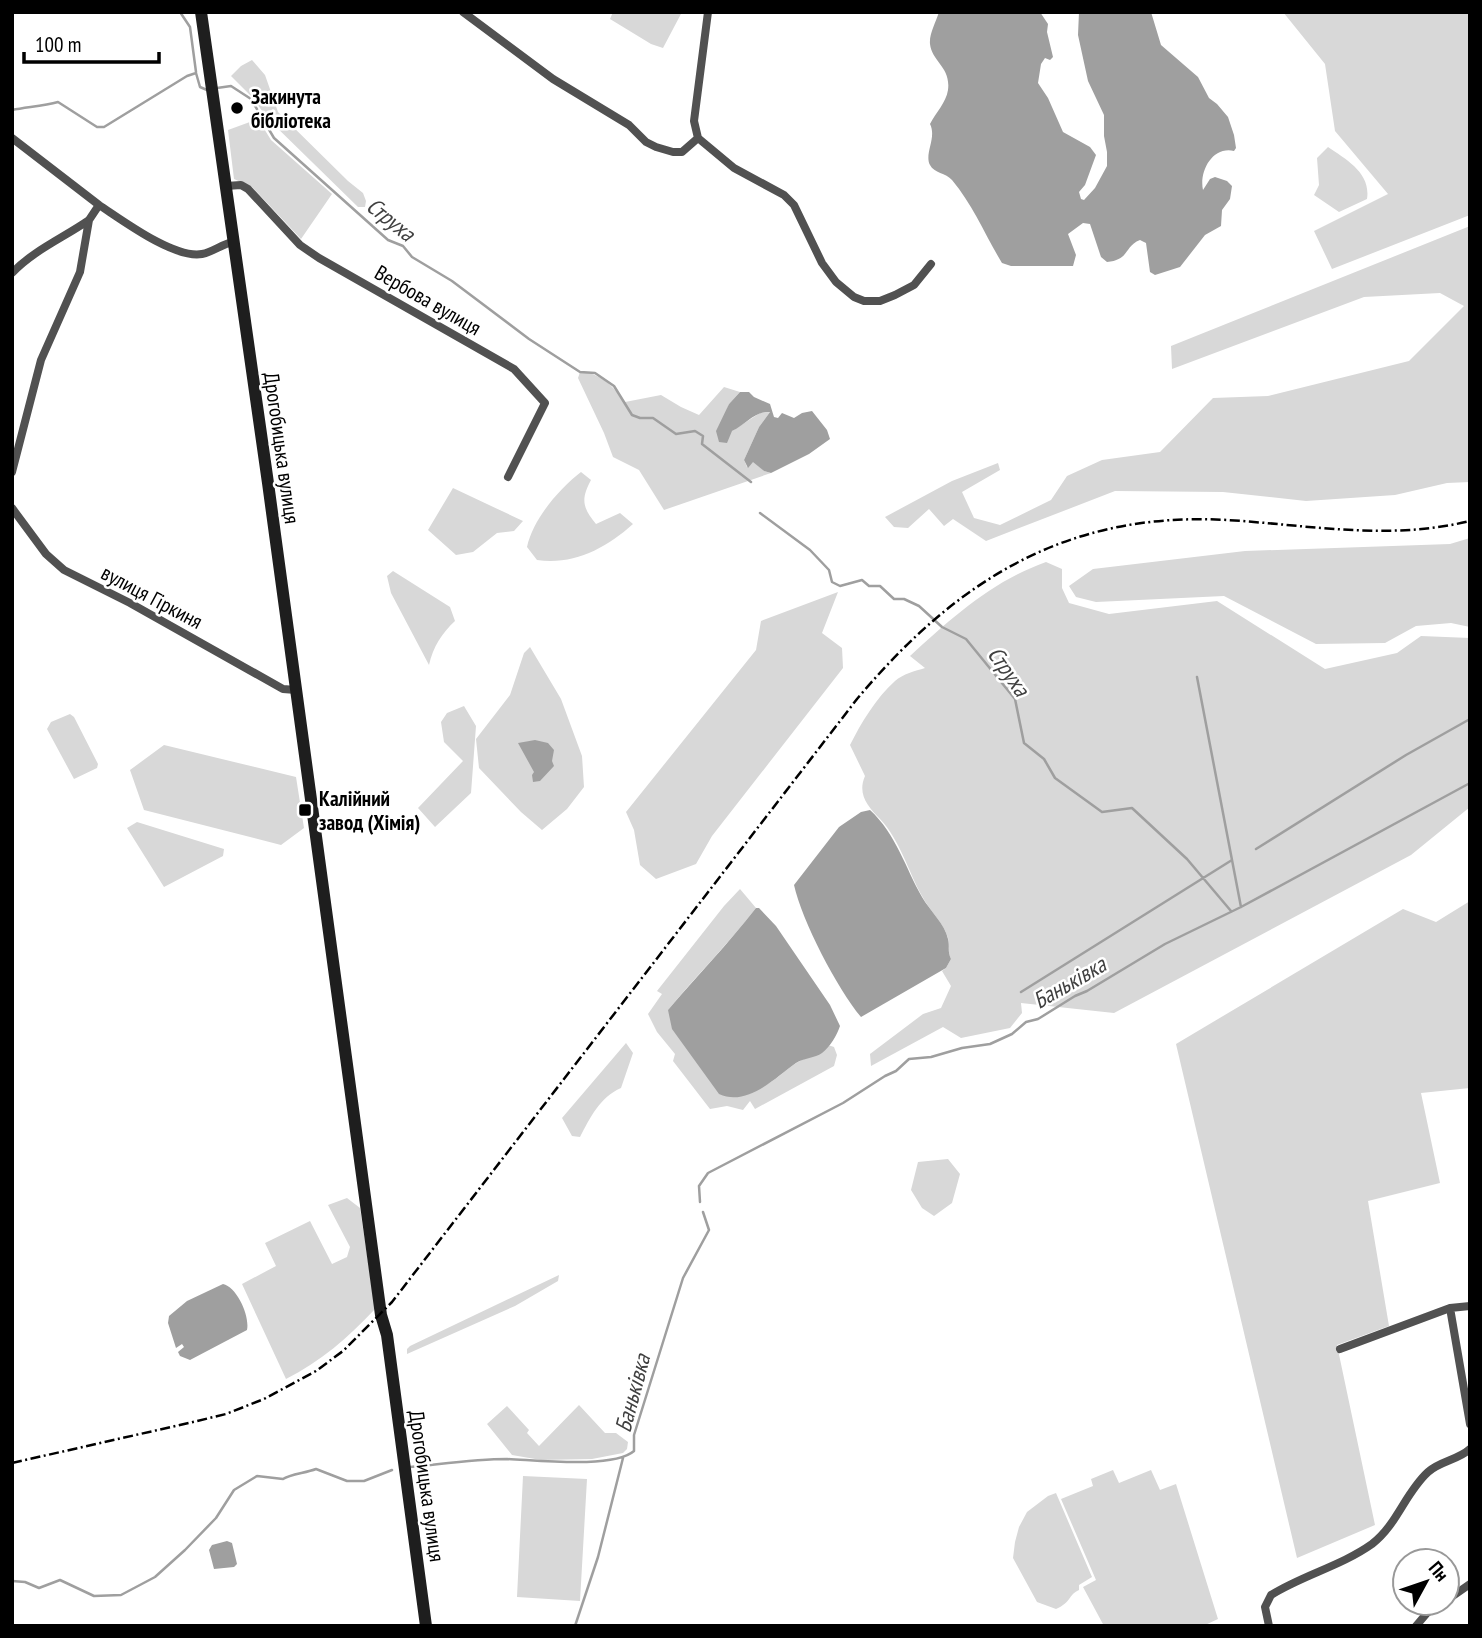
<svg xmlns="http://www.w3.org/2000/svg" width="1482" height="1638" viewBox="0 0 1482 1638" font-family="'PT Sans Narrow',sans-serif">
<style>
.green{fill:#d8d8d8}
.water{fill:#9f9f9f}
.lines{fill:none;stroke-linecap:round;stroke-linejoin:round}
.stream{stroke:#9f9f9f;stroke-width:2.5}
.street{stroke:#515151;stroke-width:8}
.secondary{stroke:#1e1e1e;stroke-width:12}
.rail{stroke:#000;stroke-width:2.5;stroke-dasharray:10 3.5 2 3.5;stroke-linecap:butt}
.poi-dot{fill:#000;stroke:#fff;stroke-width:2.5}
.labels{text-anchor:middle;dominant-baseline:central;stroke-width:5;stroke-linejoin:round;paint-order:stroke}
.poi-label{font-size:21px;font-weight:bold;fill:#000;stroke:#fff;text-anchor:start}
.street-label{font-size:21px;fill:#000;stroke:#fff}
.water-label{font-size:23px;font-style:italic;fill:#404040;stroke:#fff}
</style>
<rect width="100%" height="100%" fill="#fff"/>
<path class="green" d="M613,12H682L663,48L651,44L610,19Z
M1283,12H1470V215L1332,269L1314,231L1388,194L1335,131L1325,64Z
M252,60L265,75L278,112L348,181L363,193L366,201L365,207H358L267,118L253,98L231,76L241,66Z
M258,119L271,140L332,194L301,239L252,187L234,179L228,130Z
M1328,147C1347,160 1371,173 1367,199L1339,212L1314,195L1319,185L1317,158Z
M1470,226V482L1447,483L1395,495L1306,501L1223,492L1115,491L986,541L953,519L944,526L929,509L908,528L894,527L885,517L952,481L998,463L1000,470L962,492L974,518L1000,525L1051,500L1067,476L1102,460L1160,452L1213,398L1268,396L1409,361L1464,306L1440,293L1364,297L1172,369L1171,346Z
M580,372C601,373 613,386 625,402L661,395L681,407L699,415L724,387L740,392L729,404L724,418L732,431L760,413L770,412L759,427L744,460L747,467L753,461L764,471L771,473L664,510L639,470L613,457L604,433L578,378Z
M581,472L591,480C581,499 582,507 596,524L620,513L633,524C605,549 574,565 537,560L527,547C533,519 559,489 581,472Z
M453,488L523,521L514,531L497,533L473,552L456,555L428,530Z
M1470,538V627L1451,623L1416,626L1385,643L1316,644L1224,596L1096,602L1076,597L1069,586L1093,569L1245,551L1450,544Z
M1046,562L1062,569V588L1069,603L1109,614L1217,601L1325,669L1397,653L1421,636L1470,638V807L1411,855L1114,1013L1021,1003L1022,1013L1010,1028L961,1038L943,1027L871,1066L870,1054L923,1014L941,1008L951,986L942,971L946,968L951,959C947,950 950,946 948,938C944,923 929,910 922,896C908,871 900,840 880,819C868,807 857,794 865,776L850,745C861,723 876,698 895,681C903,674 915,671 925,668L910,656C953,617 991,582 1046,562Z
M393,571L450,607L455,621C442,633 433,647 429,665L391,593L387,576Z
M838,592L822,633L842,648L843,668L712,836L696,864L656,879L640,865L634,830L626,812L756,650L761,621Z
M530,647L561,699L582,756L584,787L567,809L542,830L521,812L479,768L476,739L510,695L524,653Z
M464,706L476,726L471,793L435,827L418,808L463,761L444,742L441,722L447,713Z
M70,714L74,717L98,764L97,768L74,779L47,729L51,722Z
M164,745L296,777L304,828L281,845L144,810L130,770Z
M137,822L224,849L223,856L164,887L127,828Z
M740,889L756,908C728,944 697,975 668,1010L760,1087C777,1081 784,1070 798,1062C810,1055 820,1056 828,1045L834,1047L837,1055L834,1066L755,1109L750,1101L743,1110L727,1106L710,1109L673,1061L675,1054L657,1032L648,1014L662,994L657,991L724,906Z
M1470,901V1088L1421,1093L1440,1183L1368,1201L1389,1326L1337,1345L1375,1525L1297,1558L1176,1044L1403,909L1436,922Z
M626,1043L633,1053L621,1088C600,1097 590,1118 580,1137L572,1136L562,1118Z
M948,1159L960,1174L952,1203L934,1216L922,1208L911,1190L918,1162Z
M347,1198L360,1208L375,1309C349,1337 320,1362 286,1379L242,1284L276,1266L265,1243L310,1221L332,1264L347,1257L350,1247L328,1205Z
M559,1275L558,1281L515,1306L407,1354V1349L410,1346Z
M579,1405L605,1433H616L628,1442L627,1449L623,1453L592,1459L541,1460L512,1455L487,1424L507,1406L529,1430L527,1433L539,1446Z
M1113,1470L1119,1483L1151,1470L1160,1490L1176,1484L1218,1619L1203,1626H1104L1083,1587L1096,1580L1061,1499L1093,1486L1091,1479Z
M523,1476L587,1479L580,1601L517,1597Z
M1056,1493L1092,1577L1079,1585V1590C1068,1595 1072,1602 1056,1609L1037,1602L1013,1558L1015,1542L1019,1527L1027,1512L1048,1496Z"/>
<path class="water" d="M939,12H1040L1048,24L1047,32L1053,57L1050,60L1045,58L1041,64L1038,83L1048,98L1063,132L1090,147L1096,155L1085,185L1079,192L1081,199L1084,200L1095,188L1107,166V152L1104,136V115L1088,81L1078,35L1079,12H1151L1161,45L1198,77L1209,98L1217,104L1228,117L1234,135L1236,148L1234,151C1212,146 1199,172 1203,190L1210,179L1215,177L1227,181L1232,186L1230,199L1222,210L1221,226L1205,235L1180,267L1155,275L1150,272L1146,243L1140,240C1124,246 1130,260 1107,262L1101,257L1090,224L1083,223L1068,234L1076,255L1073,266H1011L1002,263C985,235 973,205 952,180C946,173 934,173 930,165C924,154 937,138 930,124C936,112 946,103 948,90C951,67 932,62 930,44C929,34 936,22 939,12Z
M740,392H749L754,397L770,404L774,417L778,418L782,413L794,418L802,413L812,411L827,430L830,439L809,454L771,473L764,471L753,462L748,468L744,460L759,427L770,412C754,411 746,425 732,431L727,443L719,442L716,431L729,404Z
M535,740L548,743L554,750L552,761L554,766L540,781L533,782L532,775L534,772L518,743Z
M870,810C896,834 905,867 922,897C930,911 945,924 948,939C950,947 947,950 951,959L946,968L861,1017C837,988 802,921 794,885L839,827L861,812Z
M756,908H759L776,926L830,1005L840,1026C837,1035 830,1047 822,1053C815,1058 804,1058 796,1063C775,1078 747,1107 719,1094L672,1029L668,1010C697,976 728,944 756,908Z
M223,1284C237,1287 250,1316 247,1330L190,1360L180,1356L178,1352L184,1347L182,1344L176,1348L168,1323L169,1316L187,1301Z
M227,1541L232,1543L237,1564L234,1567L214,1569L209,1550L212,1545Z"/>
<g class="lines">
<path class="stream" d="M180,12L190,27L196,72
M217,88L231,86L251,99L274,138L388,240L403,246L412,257L452,281L529,339L580,372L595,373L614,386L632,415L640,418H653L676,434L695,431L703,436L702,444L751,482
M12,110C27,107 43,106 58,102L97,127H104L187,76L196,73L200,87L207,90
M760,513L810,550L829,570L832,582L840,586L862,580L869,586H880L894,599H904L919,606L942,627L966,639L1015,699L1024,743L1044,759L1055,778L1102,812L1132,808L1187,859L1231,911
M1197,677L1241,907
M1256,849L1406,755L1470,719
M1021,992L1232,860
M700,1202L699,1186L708,1173L843,1103L885,1076L896,1071L909,1059L931,1057L962,1048L990,1044L1012,1034L1026,1022L1038,1019L1075,996L1087,991L1165,944L1241,907L1470,783
M410,1467C442,1464 475,1459 507,1459C536,1460 613,1469 634,1451V1435L683,1278L709,1230L703,1212
M12,1581L25,1582L39,1588L60,1580L94,1596L121,1595L155,1577L185,1550L216,1518L234,1490L257,1476L283,1479C290,1474 306,1473 316,1469L347,1481H364L392,1470
M575,1626L598,1557L623,1458"/>
<path class="street" d="M463,12L553,79L629,125L646,142L656,147L673,152H682L698,138
M708,12L694,121L698,138L734,168L784,195L794,205L822,263L836,282L854,297L864,301H880L895,295L914,285L931,264
M12,138L99,205L89,220L80,272L41,360L12,472
M226,186L241,185L248,189L300,245L319,258L514,369L545,403L508,477
M99,205C122,220 174,259 202,254C213,252 222,244 233,242
M12,273C34,250 63,238 89,220
M12,508L46,554L64,570L130,603L283,689L296,690
M1450,1308L1470,1424
M1340,1349L1450,1308L1470,1306
M1447,1600L1470,1584
M1269,1626L1265,1607L1271,1595C1303,1575 1341,1566 1372,1544C1397,1525 1405,1493 1428,1472C1440,1461 1458,1460 1470,1449
M1416,1626L1427,1613L1442,1603"/>
<path class="secondary" d="M201,12L268,483L381,1315L387,1335L426,1626"/>
<path class="rail" d="M12,1463L193,1422L226,1414L264,1399L316,1371L343,1351L392,1302L857,699C957,580 1067,511 1227,520C1310,525 1387,541 1470,521"/>
</g>
<g class="poi-dot">
<circle cx="237" cy="108" r="7"/>
<rect x="298" y="803" width="14" height="14" rx="3.5"/>
</g>
<g class="labels">
<g class="poi-label">
<text x="251" y="96">Закинута<tspan x="251" dy="24">бібліотека</tspan></text>
<text x="319" y="798">Калійний<tspan x="319" dy="24">завод (Хімія)</tspan></text>
</g>
<g class="street-label">
<text transform="translate(428 300) rotate(30)">Вербова вулиця</text>
<text transform="translate(282 448) rotate(82)">Дрогобицька вулиця</text>
<text transform="translate(152 597) rotate(28)">вулиця Гіркиня</text>
<text transform="translate(427 1486) rotate(82)">Дрогобицька вулиця</text>
</g>
<g class="water-label">
<text transform="translate(391 219) rotate(39)">Струха</text>
<text transform="translate(1009 671) rotate(55)">Струха</text>
<text transform="translate(1069 982) rotate(-30)">Баньківка</text>
<text transform="translate(632 1393) rotate(-75)">Баньківка</text>
</g>
</g>
<rect width="1482" height="1638" fill="none" stroke="#000000" stroke-width="28"/>
<g transform="translate(1426 1582) rotate(50)"><circle r="33" fill="#ffffff" stroke="#999999" stroke-width="2"/>
<path d="M0-5L12 26L0 18L-12 26Z" fill="#000000"/>
<text y="-10" font-size="19" font-weight="bold" text-anchor="middle" fill="#000000">Пн</text>
</g>
<path d="M24 52v10h135v-10" fill="none" stroke="#000000" stroke-width="3.5"/>
<text x="35" y="52" font-size="21" fill="#000000" stroke="#ffffff" stroke-width="5" paint-order="stroke">100 m</text>
</svg>
